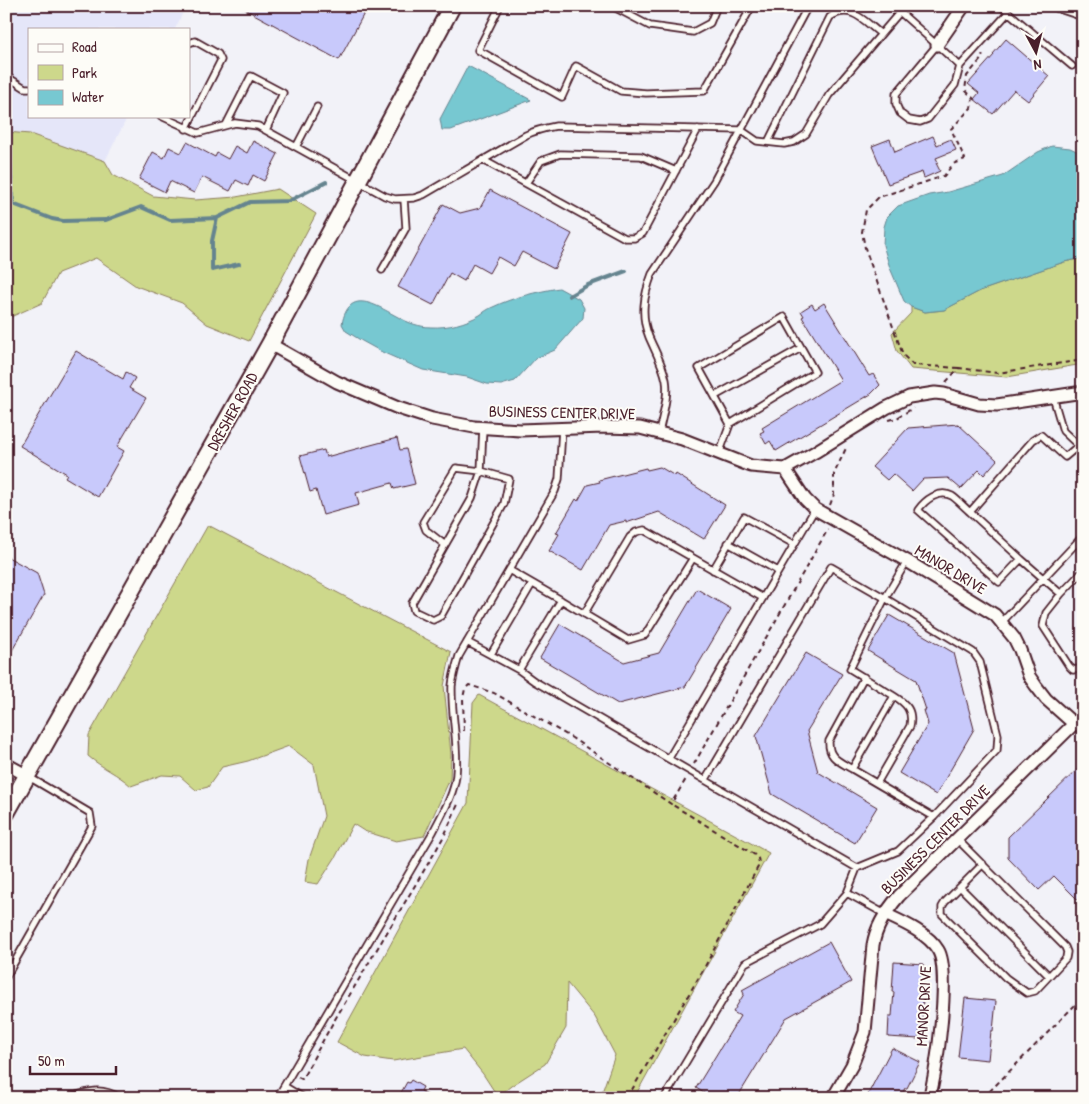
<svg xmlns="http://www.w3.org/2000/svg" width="1089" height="1104" viewBox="0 0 1089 1104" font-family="'Patrick Hand',sans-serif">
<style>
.built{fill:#e5e6f9}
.green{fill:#cdd88b;stroke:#8c7c5b}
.water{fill:#77c8d1;stroke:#65848f}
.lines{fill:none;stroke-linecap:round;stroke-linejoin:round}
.stream{stroke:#65848f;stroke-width:4}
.building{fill:#c8c9fb;stroke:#4a1f2b}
.service-casing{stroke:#4a1f2b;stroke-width:9}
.minor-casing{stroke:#4a1f2b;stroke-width:15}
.secondary-casing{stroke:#4a1f2b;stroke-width:20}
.path{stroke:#4a1f2b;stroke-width:2;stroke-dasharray:5 4;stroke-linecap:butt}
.service{stroke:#fdfcf7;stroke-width:5.5}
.minor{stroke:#fdfcf7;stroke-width:11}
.secondary{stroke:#fdfcf7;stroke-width:16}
.labels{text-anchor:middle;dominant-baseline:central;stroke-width:4;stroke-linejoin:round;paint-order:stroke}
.street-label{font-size:16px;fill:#4a1f2b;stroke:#fdfcf7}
</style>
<rect width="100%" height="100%" fill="#f2f2f8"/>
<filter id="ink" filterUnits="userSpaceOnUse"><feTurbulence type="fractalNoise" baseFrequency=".02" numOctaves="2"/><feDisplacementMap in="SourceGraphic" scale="10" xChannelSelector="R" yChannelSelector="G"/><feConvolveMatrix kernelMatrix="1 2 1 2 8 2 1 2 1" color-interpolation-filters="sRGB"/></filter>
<g filter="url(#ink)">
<path class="built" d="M6,6H186L175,29H29V116H128L105,161L30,134L6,132Z"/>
<path class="green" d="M6,132L30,134L105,161L113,175L153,196L195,200L236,197L278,189L316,214L249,341L207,324L182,303L136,286L96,258L58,273L42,303L6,319Z
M1083,258V364L1007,377L911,369L897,351L892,333L911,313V307L925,312L944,310L980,291L1064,262Z
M208,525L451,652L444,686L451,754L450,779L424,836L396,841L364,831L353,824L335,858L318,884L305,882L309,859L324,816L314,765L289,746L248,761L222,767L208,787L196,790L180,776L162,775L131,786C118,774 102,768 88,756L89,735Z
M479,695L769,853L634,1098H600L615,1055L595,1017L567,983L566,1028L545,1064L511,1086L498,1097L483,1074L463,1049L393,1061L365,1057L337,1042L468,803L473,703Z"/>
<path class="water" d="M468,66L531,100L451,130H442L440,119Z
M1052,146L1070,148L1083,154V258L1064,262L980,291L944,310L925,312L911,307L904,301L890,268L883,245L884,227L887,217L898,206L929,195L948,192L1003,176L1038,152Z
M559,288L579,299L584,308L583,318L555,350L536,358L515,381L501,385L487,384L467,377L423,370L382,352L362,341L346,331L342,324C349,286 377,306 398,317C408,323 420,327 431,327C448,328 466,323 480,315C484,312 488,309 493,307C514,297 536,292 559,288Z"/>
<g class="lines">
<path class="stream" d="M6,161L10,163L13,204L52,219L63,221L106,220L141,207L170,220L217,218L212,241V270L239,264
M217,218L250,202L289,201L326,182
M569,296L588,285L626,271"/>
</g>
<path class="building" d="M239,6H368L339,60Z
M1006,39L1049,76L1028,101L1014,90L993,114L974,99L979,93L968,84L994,55L993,54Z
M933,136L937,145L951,139L956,150L936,158L938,162L936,163L940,171L924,178L922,172L888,184L872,146L890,139L895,152Z
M253,141L278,154L264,181L253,175L248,186L236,180L230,191L202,177L194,193L170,181L165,192L139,179L153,152L164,158L169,147L181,153L187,142L215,157L217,153L228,159L235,146L247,153Z
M490,190L572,234L554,269L522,252L514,266L498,257L489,273L473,264L464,281L450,273L433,305L398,287L443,204L460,213L480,208Z
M824,303L869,376L873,374L880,385L871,394L776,451L770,441L766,444L760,433L764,431L762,428L841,380L802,317L804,316L801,311L812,304L815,309Z
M76,351L123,379L126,372L135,378L129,388L146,398L117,447L124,451L98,497L65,477L67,474L20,446Z
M958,424L997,460L984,475L979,470L961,489L948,478L923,479L912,491L893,474L887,480L872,467L908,428Z
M397,438L400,450L406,449L415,484L394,489L392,483L356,493L359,505L323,515L316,490L310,492L300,456L324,450L326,457Z
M660,467L675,476L676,474L725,505L704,539L659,512L626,523V521L609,525L583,570L549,551L559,534L556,533L576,499L578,501L587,485L600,482L599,480L646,468L647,470Z
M6,556L37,573L44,595L6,661Z
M697,589L731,609L685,687L618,704L540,658L560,624L624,662L659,653Z
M889,615L954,653L974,729L936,795L899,773L928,724L924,710H926L916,680L868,651Z
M806,653L842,674L807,731L818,772L877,807L855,843L772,794L756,736Z
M1083,764V905L1054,876L1039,890L1008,858V837Z
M829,942L851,982L786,1018L737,1098H712L696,1088L740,1016L733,1012L744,994L742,990Z
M894,962L924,964L922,1024H920L919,1039L888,1037L889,1016H892L894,992H892Z
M965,998L996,1001L993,1031H991L988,1060L958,1057Z
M892,1048L920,1062L907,1088H905L900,1098H866Z
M411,1080L423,1087L421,1091L432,1098H398L407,1082L409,1083Z"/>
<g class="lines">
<g class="service-casing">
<path id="service" d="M500,6L478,50L562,97L576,66L621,91L646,93L704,91L752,6
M612,6L650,26L693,32L710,23L717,6
M893,6L937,45
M1001,6L1072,66
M1050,6L1083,17
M960,66L937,45L896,94V104L900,113L909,120L920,122L928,119L955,85L960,66L1008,13
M6,76L25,88H29
M161,116L198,133L235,123L258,126L385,196L395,199L414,198L423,195L526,135C536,130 545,128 556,126L741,130L757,141L784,144L794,142L806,134L829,95L905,6
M226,125L251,76L283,93L266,130
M186,129L221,60L218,54L195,41L189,43
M768,142L830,17C851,3 864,21 881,34
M296,147L317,107
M483,160L625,238H634L643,233L698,129
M526,183L541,161L560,154L641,156L676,171
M382,270L406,228L404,199
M715,396L801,348
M1053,397L1063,431L1083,450
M659,433C662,416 669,397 666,380C663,365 655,351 649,337C640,315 644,295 652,274L714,181L808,6
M1078,446L1065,457L1041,435L1033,440L970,512C964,507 958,500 952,496C939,489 925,500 918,510L999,582L1021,559L1061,594L1046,613L1043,626L1069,666L1073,670L1083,668
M719,454L730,424L815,372L784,317L699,368L730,424
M970,512L1021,559
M728,543L778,571
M445,545L426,530L423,522L456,468L481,471L509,479L504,504L441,616L433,620L414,611L412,603L472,498L481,471L483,427
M509,570L561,600
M713,570L744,517L794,544
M1061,594L1083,571
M584,614L630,537L636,532L644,530L693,558
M1002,622L1083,536
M467,642L519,670L534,681L857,868L847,893L885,914
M491,654L532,584
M519,670L561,600L628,640L645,635L693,558L763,598
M1074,724L1083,732
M669,758L815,509
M852,769C839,761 828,758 829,741L864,677
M706,779L831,567L885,598L973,652L980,662L998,735L997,750L934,817
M877,783L910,726C913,711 907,704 894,696
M957,839L1065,947L1067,952L1066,958L1035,991L1027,993L1006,978L942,914V907L945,902L983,864
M857,868L898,851L934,817L852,769L894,696L850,669L885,598L907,561
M960,887L1049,976
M6,977L92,826L90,813L29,777
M284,1086L304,1098
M6,1096L9,1098
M67,1098C88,1092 100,1086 120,1098
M277,1098L433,832C442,814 454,795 456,775C459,745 451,716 452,686C453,676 456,666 459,656L555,491L559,479L562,429
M667,1098L665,1097L745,963L820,924L847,893"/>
</g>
<g class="minor-casing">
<path id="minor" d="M937,45L964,6
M270,344L337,382L398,408L432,419L474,427L520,430L603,427L640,428L682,439L751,466L785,469L815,452L886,408L909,397L935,393L944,394L979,404L997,405L1083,392
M785,469L805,499L815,509L907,561L995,615L1014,638L1020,650L1029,676L1036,686L1046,699L1074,724
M6,764L28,776
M885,914C902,922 928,933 938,950C951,970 937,1073 929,1098
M833,1098L852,1065L865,1032L873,945C876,926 886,911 899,896L1083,715"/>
</g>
<g class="secondary-casing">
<path id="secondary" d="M6,813L270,344L452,6"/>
</g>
<path class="path" d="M959,368L913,365L903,355L865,248L862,232L866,210L879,197L944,176L953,164L965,159L951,129L971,108L973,98L965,90L967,76L983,57L982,55
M946,382L959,368L997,373L1083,360
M889,420L897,418L913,408
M830,505L834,494V474L847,446
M464,731L463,698L465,689L469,685L494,693L572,738L671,804L686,779
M694,764L828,529
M298,1077L302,1079L331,1026L435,852L445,834L459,802
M627,1098L702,972L758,867C760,859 758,857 752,853L671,804
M983,1098L1083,997"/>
<use href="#service" class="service"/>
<use href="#minor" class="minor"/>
<use href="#secondary" class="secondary"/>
</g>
</g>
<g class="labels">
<g class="street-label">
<text transform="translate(232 411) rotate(-61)">DRESHER ROAD</text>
<text transform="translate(562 412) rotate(1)">BUSINESS CENTER DRIVE</text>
<text transform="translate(951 569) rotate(31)">MANOR DRIVE</text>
<text transform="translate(935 839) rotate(-45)">BUSINESS CENTER DRIVE</text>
<text transform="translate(923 1006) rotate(-87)">MANOR DRIVE</text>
</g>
</g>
<rect width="1089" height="1104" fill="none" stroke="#fdfcf7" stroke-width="25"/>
<rect x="12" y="12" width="1064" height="1079" fill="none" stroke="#4a1f2b" stroke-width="2" filter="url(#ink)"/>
<rect x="28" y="28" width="162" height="90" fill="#fdfcf7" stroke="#b5a4a5"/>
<rect x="38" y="44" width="25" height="8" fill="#fdfcf7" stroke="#b5a4a5"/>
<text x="72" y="52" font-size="15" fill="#4a1f2b">Road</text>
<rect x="38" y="65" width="25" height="15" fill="#cdd88b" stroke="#b5a4a5"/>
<text x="72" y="78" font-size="15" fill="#4a1f2b">Park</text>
<rect x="38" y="90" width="25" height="15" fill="#77c8d1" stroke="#b5a4a5"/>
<text x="72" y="102" font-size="15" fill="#4a1f2b">Water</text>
<g transform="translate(1036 52) rotate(173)" stroke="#fdfcf7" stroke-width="4" paint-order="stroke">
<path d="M0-4L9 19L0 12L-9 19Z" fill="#4a1f2b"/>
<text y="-8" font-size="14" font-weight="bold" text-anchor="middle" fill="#4a1f2b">N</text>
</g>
<path d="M30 1066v8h86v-8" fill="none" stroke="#4a1f2b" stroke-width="2.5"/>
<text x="38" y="1066" font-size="15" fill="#4a1f2b" stroke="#fdfcf7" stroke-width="4" paint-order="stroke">50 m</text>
</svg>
